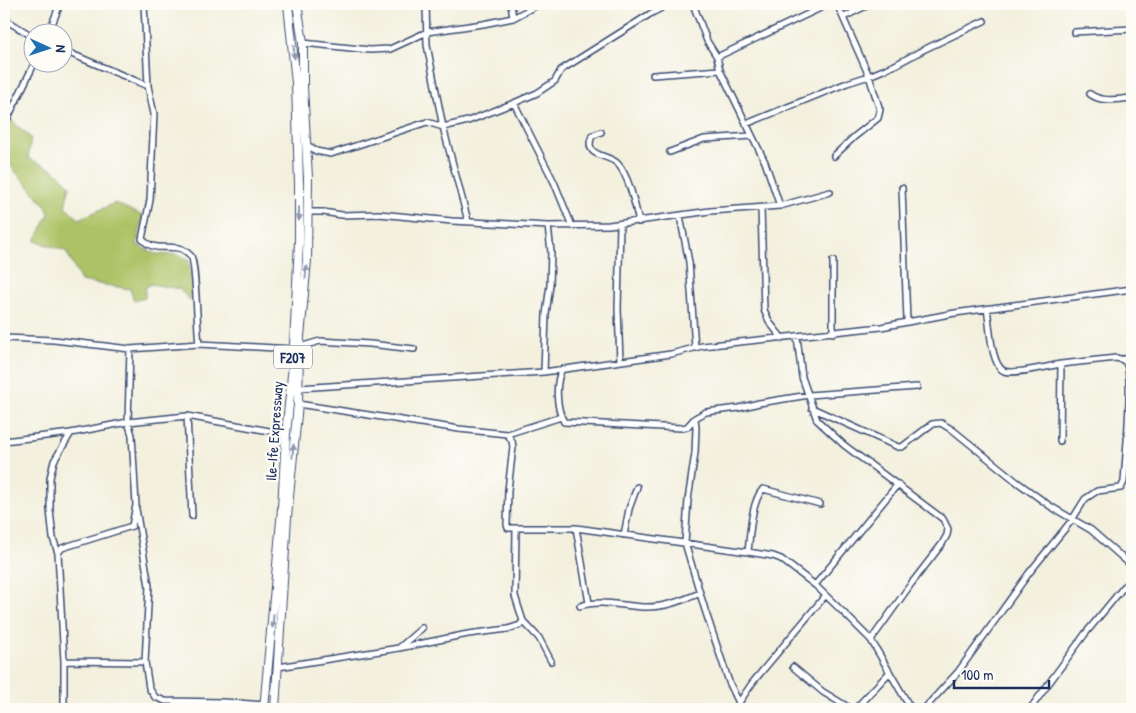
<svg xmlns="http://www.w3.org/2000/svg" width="1136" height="713" viewBox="0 0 1136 713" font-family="'Patrick Hand',sans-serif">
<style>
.green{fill:#adc266;stroke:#647862}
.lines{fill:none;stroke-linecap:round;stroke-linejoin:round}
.street-casing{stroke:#3b4c71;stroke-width:8}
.primary-casing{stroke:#3b4c71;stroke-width:10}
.street{stroke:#fff;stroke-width:5}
.primary{stroke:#fff;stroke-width:8}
.oneway{fill:#8d97ae}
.labels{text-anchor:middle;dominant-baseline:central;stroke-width:5;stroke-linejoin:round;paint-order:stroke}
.shield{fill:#fdfcf7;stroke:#5f6c8c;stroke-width:1}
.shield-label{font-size:14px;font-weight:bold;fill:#1b2f5e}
.street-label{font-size:15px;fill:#1b2f5e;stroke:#fdfcf7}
</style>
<rect width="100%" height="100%" fill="#fdfcf7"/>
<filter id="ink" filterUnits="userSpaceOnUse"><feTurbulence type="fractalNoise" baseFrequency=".02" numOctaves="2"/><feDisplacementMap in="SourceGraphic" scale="10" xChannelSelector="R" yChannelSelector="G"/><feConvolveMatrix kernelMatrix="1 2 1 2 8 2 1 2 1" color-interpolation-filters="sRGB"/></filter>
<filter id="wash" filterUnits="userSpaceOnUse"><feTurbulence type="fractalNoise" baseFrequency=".0096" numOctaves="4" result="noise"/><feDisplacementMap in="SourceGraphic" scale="20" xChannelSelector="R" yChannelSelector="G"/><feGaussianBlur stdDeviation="1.12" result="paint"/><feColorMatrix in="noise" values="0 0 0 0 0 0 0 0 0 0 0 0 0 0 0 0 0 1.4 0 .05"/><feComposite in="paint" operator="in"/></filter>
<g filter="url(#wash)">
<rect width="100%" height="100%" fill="#f3f0de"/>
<path class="green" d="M4,113L31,138L28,158L54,170L70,185L65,206L79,219L115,203L143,216L137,245L155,254L179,255L189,261L193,287L190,301L180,289L151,284L145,288V298L134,301L130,289L81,281L66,251L35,241L49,214L46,206L7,162L4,160Z"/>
</g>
<g filter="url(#ink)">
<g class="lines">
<g class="street-casing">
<path id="street" d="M144,4L148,86
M426,4L427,45L443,127L468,121L514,103L537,93L555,81L561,70L650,14L669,4
M511,4L513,18
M693,4L707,41L717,57L720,70L765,162L780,206
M844,17L870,4
M4,19L32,36
M49,32L60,4
M1074,32L1132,29
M303,43L370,50L390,49L427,32L483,24L513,18L539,4
M62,50L148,86L154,114L150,200L142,239C155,253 167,244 182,249C184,250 189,254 191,256C196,263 197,330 199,344
M717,57L829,4
M653,75L720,70
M1090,94C1102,103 1118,99 1132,98
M514,103L554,182L572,226
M746,124L847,83L869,76L895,65L923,50L984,21
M4,126L35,62
M601,132L592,136C583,157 607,154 617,163C629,175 635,205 639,222
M306,144L316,151L331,154L427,122L443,127L468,221
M670,152L704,139L752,136
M834,156L854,137L878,118L880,110L869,76L837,4
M902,188L907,321
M761,208L764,310L770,323L782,338
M307,212H323L342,215L379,214L452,221L548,226L609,225L710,211L780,206L830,192
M680,216L689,262L695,348
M620,224L618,309L620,361
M833,261V333
M987,309C990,323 990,364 1004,371C1013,375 1050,366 1061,364
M797,337L802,377L817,420L844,445L943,519L948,529L947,535L942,544L911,584L871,640
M4,338L54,340L130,349L199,344L293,349L320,341L370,344L414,349
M1123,359L1132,358
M562,369C555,383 556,408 564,422L682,428L687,427L695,418
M544,372L546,314L550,285L551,252L548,226
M299,388L544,372L671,354L702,346L881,327L955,313L1132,289
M298,404L459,429L507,434L512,441L513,447L508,490L507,525L508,528H576L748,552L773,556L781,559L815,585L846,615L871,640L911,709
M812,408L898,447H902L932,424L941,423L954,431L1017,482L1050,506L1091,530L1132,566
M187,416L192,516
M507,434L561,417
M4,441L71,433L128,422L187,416L286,434
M136,509L149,586L145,662
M576,528L589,603
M624,535L629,509L637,487
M748,552C750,535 751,502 763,489L820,504
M58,553L53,538L50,510V478L54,461L71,433
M815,585L898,484
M580,606C600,599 622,606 643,607C663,608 681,601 700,593
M523,621L539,638L551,661
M399,648L468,634L508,629L520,625L523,621L515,596L516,528
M64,661L145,662L149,688L155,697L165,701L223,702L265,705
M278,667L399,648L422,628
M793,667L823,692L851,709
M738,704L753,682L825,596
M64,709V661L58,553L62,548L132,526L136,505L132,435L128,422L130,349
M742,709L729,682L705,610L685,543L688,500L695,453L696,428L695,418L706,412L739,408L759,403L809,395L917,387
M855,709L889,673
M924,709L958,672L1029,573L1072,520L1085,499L1097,491L1121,488L1124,482C1125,462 1134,376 1126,363C1124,359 1120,359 1116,358L1061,364L1060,441
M1030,709L1085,634L1132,577
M1128,709L1132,703"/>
</g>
<g class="primary-casing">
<path id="primary" d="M264,709L282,509L286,434L293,365L299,242V184L296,83L288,4
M275,709L287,517L298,404L299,348L307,260L308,178L303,86V43L297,4"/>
</g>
<use href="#street" class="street"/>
<use href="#primary" class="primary"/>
</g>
<defs><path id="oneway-solid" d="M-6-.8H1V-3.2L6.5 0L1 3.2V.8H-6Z" transform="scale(1.25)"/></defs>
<g class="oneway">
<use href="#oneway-solid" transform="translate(294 52) rotate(85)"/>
<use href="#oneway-solid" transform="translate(299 214) rotate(90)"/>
<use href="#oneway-solid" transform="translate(306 272) rotate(-85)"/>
<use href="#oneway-solid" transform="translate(293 451) rotate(-85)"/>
<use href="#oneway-solid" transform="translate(273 621) rotate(95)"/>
</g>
</g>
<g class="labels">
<rect class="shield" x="274" y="345.5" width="38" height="23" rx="4"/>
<g class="shield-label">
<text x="293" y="357">F207</text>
</g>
<g class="street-label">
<text transform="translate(274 431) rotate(-86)">Ile-Ife Expressway</text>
</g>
</g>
<rect width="1136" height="713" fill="none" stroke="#fdfcf7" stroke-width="20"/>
<g transform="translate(48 48) rotate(93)"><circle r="24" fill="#fdfcf7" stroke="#a3aaba"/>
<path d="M0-4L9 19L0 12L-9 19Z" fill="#1f6fb2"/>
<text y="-8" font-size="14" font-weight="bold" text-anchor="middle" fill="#1b2f5e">N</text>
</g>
<path d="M954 680v8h95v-8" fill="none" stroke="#1b2f5e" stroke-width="2.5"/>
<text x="961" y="680" font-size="15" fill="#1b2f5e" stroke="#fdfcf7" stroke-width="4" paint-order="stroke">100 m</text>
</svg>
